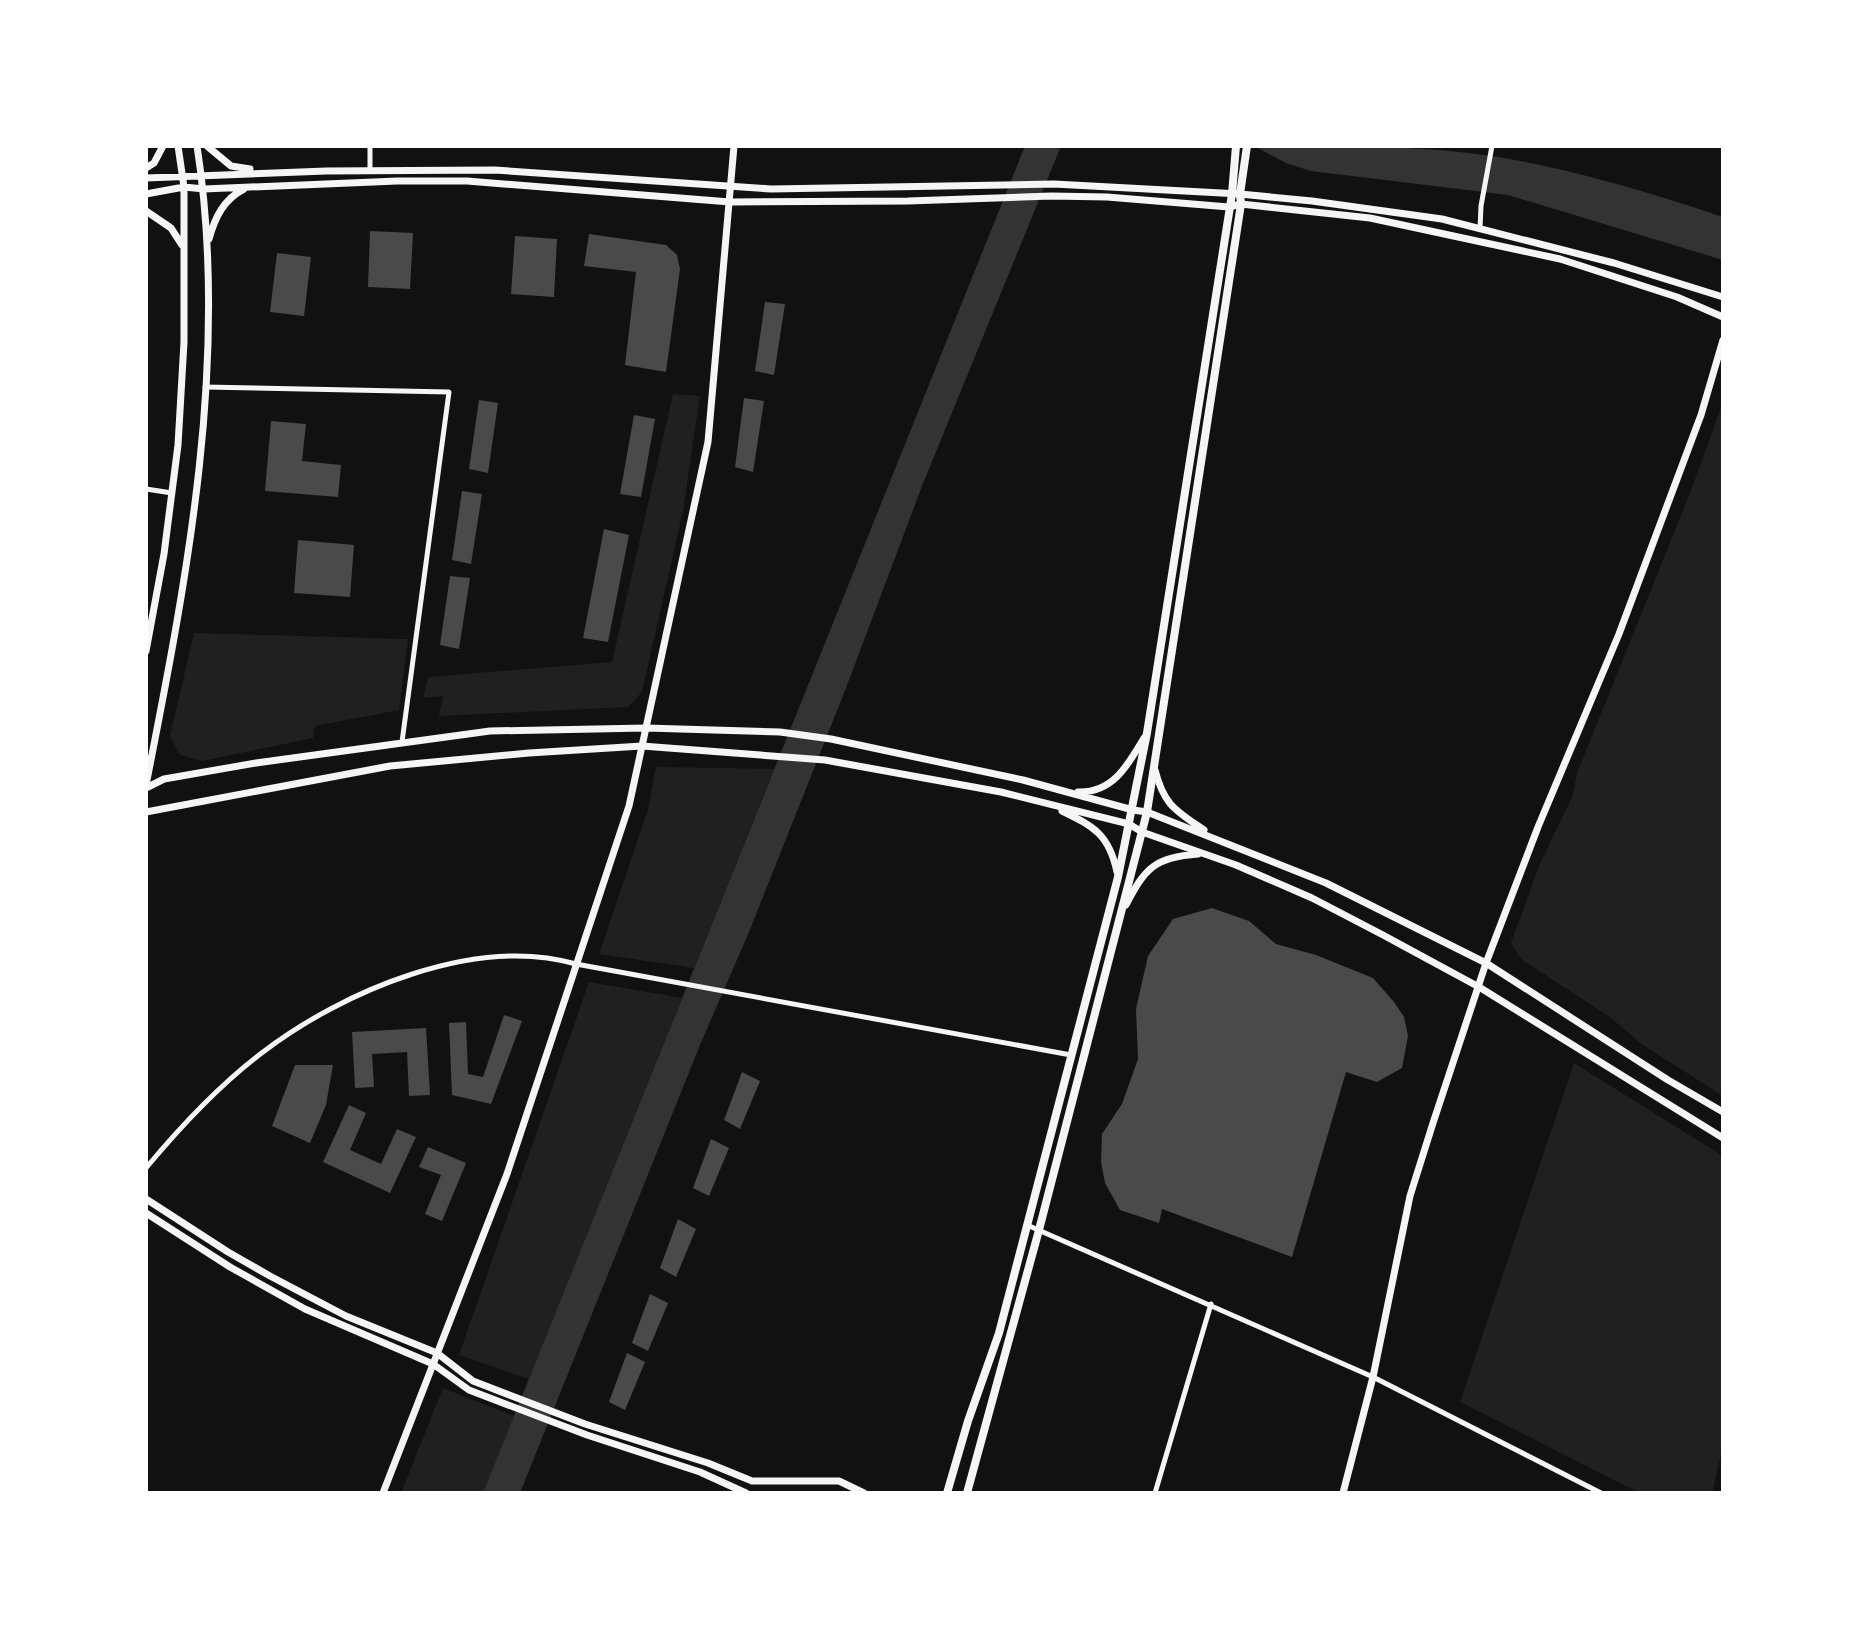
<svg xmlns="http://www.w3.org/2000/svg" width="1869" height="1639" viewBox="0 0 1869 1639" font-family="Figtree,sans-serif">
<style>
.green{fill:#202020}
.water{fill:#333}
.building{fill:#4a4a4a}
.lines{fill:none;stroke-linecap:round;stroke-linejoin:round}
.minor{stroke:#f5f5f5;stroke-width:5}
.tertiary{stroke:#f5f5f5;stroke-width:7}
.secondary{stroke:#f5f5f5;stroke-width:7}
.primary{stroke:#f5f5f5;stroke-width:8}
</style>
<rect width="100%" height="100%" fill="#111"/>
<path class="green" d="M673,394L700,396L683,511L642,692L628,707L439,716L443,696L423,698L428,677L612,662Z
M1723,402V1096L1643,1045L1611,1018L1521,959L1511,943L1539,866L1573,795L1577,773L1690,493Z
M194,633L408,639L399,710L315,726L313,738L202,761L180,755L170,736Z
M656,767L774,769L694,968L599,954L648,810Z
M589,982L682,998L529,1379L459,1355Z
M1574,1063L1723,1156V1446L1712,1493H1640L1460,1402Z
M443,1388L514,1416L484,1493H401Z"/>
<path class="water" d="M1025,146H1061L922,486L846,688L749,932L700,1045L520,1493H483Z
M1254,146C1337,146 1422,144 1504,158C1574,170 1656,194 1723,217V260L1508,195L1311,171L1286,163Z"/>
<path class="building" d="M370,231L413,233L410,289L368,287Z
M589,234L666,245L677,255L680,269L666,372L625,365L636,272L584,266Z
M515,236L557,239L554,297L511,294Z
M277,253L311,257L304,316L270,312Z
M765,302L785,304L774,375L755,371Z
M744,398L764,401L753,472L735,467Z
M479,400L498,403L488,473L469,469Z
M634,415L655,419L641,497L620,494Z
M271,421L306,424L302,461L341,465L338,497L265,491Z
M462,491L482,494L471,564L452,560Z
M604,529L629,535L608,642L583,638Z
M298,540L354,545L350,597L294,593Z
M450,576L470,578L459,649L440,645Z
M1212,908L1249,921L1276,944L1316,955L1373,978L1394,1002L1404,1017L1408,1036L1402,1068L1377,1082L1346,1072L1292,1257L1162,1209L1159,1223L1120,1210L1105,1183L1101,1162L1102,1134L1122,1104L1138,1059L1136,1009L1148,956L1173,919Z
M504,1015L522,1021L491,1104L452,1095L449,1023L466,1022L468,1074L483,1077Z
M426,1028L430,1095L409,1096L407,1052L372,1054L374,1087L355,1088L352,1032Z
M295,1065H333L326,1105L310,1143L272,1126Z
M742,1072L760,1081L740,1129L724,1120Z
M349,1105L366,1113L350,1150L381,1164L397,1129L416,1137L390,1193L323,1162Z
M711,1139L729,1148L709,1196L693,1188Z
M428,1147L466,1163L442,1221L425,1214L441,1175L419,1167Z
M678,1219L696,1229L676,1277L660,1268Z
M650,1294L668,1303L648,1351L632,1343Z
M627,1353L645,1362L625,1410L609,1402Z"/>
<g class="lines">
<path class="minor" d="M370,171V146
M1480,229L1481,206L1492,146
M205,387L449,392L402,742
M146,489L172,493
M146,1168C181,1126 219,1085 263,1052C343,991 475,935 576,964L1071,1055
M1027,1225L1373,1377L1601,1493
M1155,1493L1211,1304"/>
<path class="tertiary" d="M383,1493L507,1174L629,806L708,442L734,146
M1343,1493L1373,1377L1410,1196L1433,1123L1486,963L1538,827L1619,634L1701,415L1723,340"/>
<path class="secondary" d="M207,146L231,166L250,169
M146,168L154,163L163,146
M146,178L326,171L495,170L771,189L1054,184L1240,194L1312,201L1442,219L1614,263L1723,297
M146,194L184,187L204,189L397,181H467L730,202L908,201L1051,196L1107,197L1229,207L1241,204L1370,218L1560,259L1677,297L1723,317
M146,211L171,228L182,245
M209,239C215,217 224,199 244,189
M146,651L164,554L178,445L184,342V187L178,146
M1155,770C1164,805 1175,810 1204,830
M146,785C187,578 230,357 197,146
M146,788L164,779L256,763L490,731L646,728L780,732L831,739L1023,780L1133,810L1147,812L1326,883L1486,963L1668,1080L1723,1112
M1078,792C1113,793 1128,765 1144,738
M1062,811C1095,827 1109,835 1117,872
M146,812L390,766L529,753L642,746L825,760L1001,792L1129,824L1142,832L1236,865L1312,898L1383,935L1479,987L1723,1138
M1126,905C1145,868 1155,857 1198,854
M146,1199L228,1252L270,1276L346,1316L437,1353L473,1381L585,1424L708,1463L752,1481H839L864,1493
M146,1213L230,1267L305,1309L433,1364L469,1390L587,1435L700,1472L746,1493"/>
<path class="primary" d="M947,1493L968,1421L999,1333L1118,877L1147,733L1232,194L1236,146
M967,1493L1039,1230L1147,812L1241,204L1240,194L1247,146"/>
</g>
<rect width="1869" height="1639" fill="none" stroke="#ffffff" stroke-width="296"/>
</svg>
